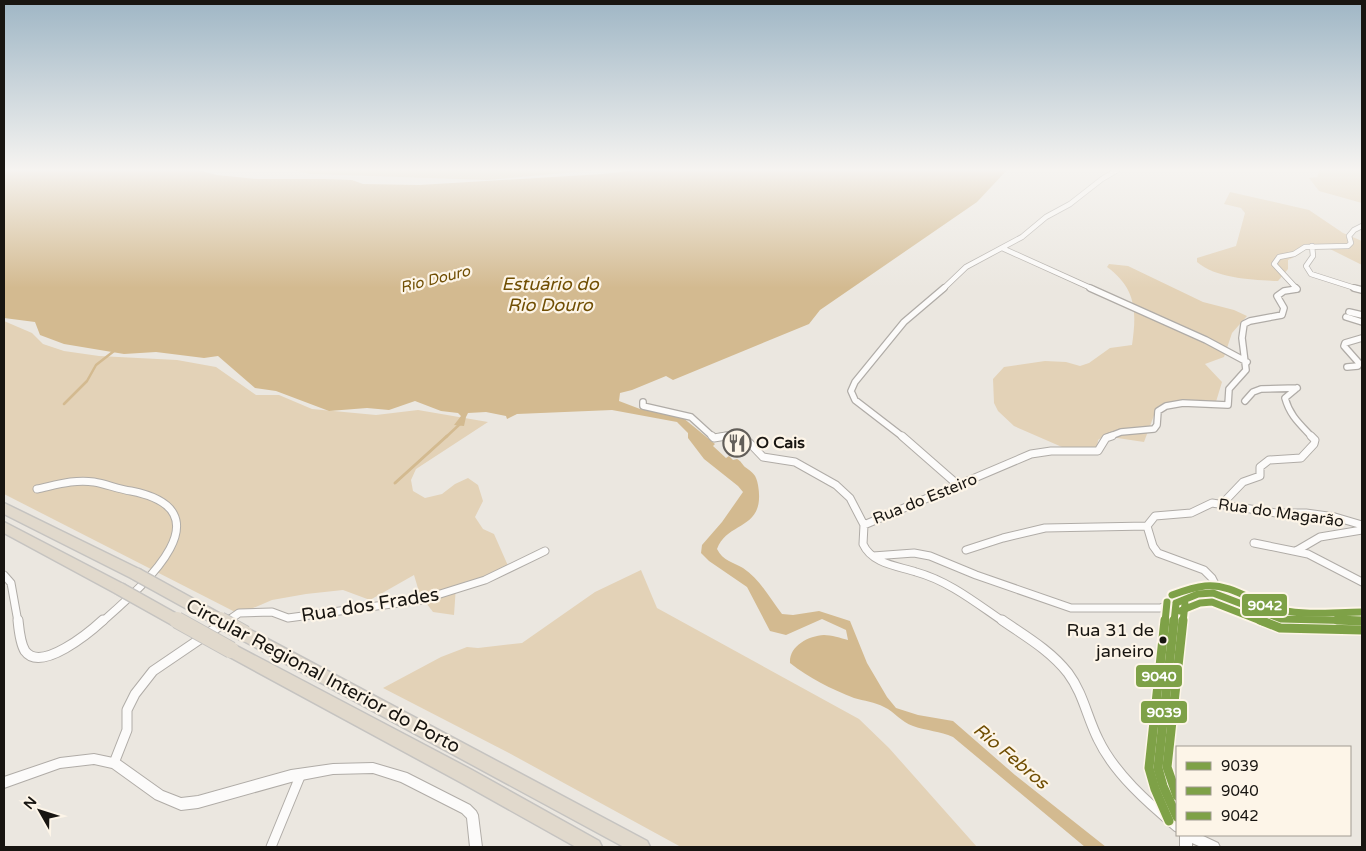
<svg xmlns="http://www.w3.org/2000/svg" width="1366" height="851" viewBox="0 0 1366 851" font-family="'Varela Round',sans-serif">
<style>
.green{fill:#e3d2b7}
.water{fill:#d3ba90}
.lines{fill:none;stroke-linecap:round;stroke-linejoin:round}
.stream-far1{stroke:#d3ba90;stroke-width:2.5}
.stream{stroke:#d3ba90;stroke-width:3}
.minor-far3-casing{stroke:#b0aca7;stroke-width:6}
.minor-far2-casing{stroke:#b0aca7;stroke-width:8}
.minor-far1-casing{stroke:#b0aca7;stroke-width:9}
.minor-casing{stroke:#b0aca7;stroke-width:11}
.tertiary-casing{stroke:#b0aca7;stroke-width:2}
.motorway-casing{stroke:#c5c3c0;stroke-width:3}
.minor-far3{stroke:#fcfbfa;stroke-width:4.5}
.minor-far2{stroke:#fcfbfa;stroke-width:5.5}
.minor-far1{stroke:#fcfbfa;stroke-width:7}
.minor{stroke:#fcfbfa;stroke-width:9}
.tertiary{fill:#fcfbfa;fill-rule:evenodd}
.motorway{fill:#e1d9cc;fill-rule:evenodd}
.motorway-bridge-far1-casing{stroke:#c5c3c0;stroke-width:15;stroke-linecap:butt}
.motorway-bridge-casing{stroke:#c5c3c0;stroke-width:18;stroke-linecap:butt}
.motorway-bridge-far1{stroke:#e1d9cc;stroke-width:12}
.motorway-bridge{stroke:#e1d9cc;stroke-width:16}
.bus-1-far1-casing{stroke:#fdf5e8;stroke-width:11}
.bus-1-casing{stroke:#fdf5e8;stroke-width:12}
.bus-2-far1-casing{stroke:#fdf5e8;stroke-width:11}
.bus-2-casing{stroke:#fdf5e8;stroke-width:12}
.bus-3-far1-casing{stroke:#fdf5e8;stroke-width:11}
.bus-3-casing{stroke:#fdf5e8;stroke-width:12}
.bus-1-far1{stroke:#7ea147;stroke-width:7}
.bus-1{stroke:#7ea147;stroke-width:9}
.bus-2-far1{stroke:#7ea147;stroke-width:7}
.bus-2{stroke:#7ea147;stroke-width:9}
.bus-3-far1{stroke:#7ea147;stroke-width:7}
.bus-3{stroke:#7ea147;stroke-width:9}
.bus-dot{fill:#181511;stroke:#fdf5e8;stroke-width:2}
.labels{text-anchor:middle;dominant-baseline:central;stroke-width:4.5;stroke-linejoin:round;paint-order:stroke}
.far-water-label{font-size:15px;font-style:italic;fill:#704e03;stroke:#fdf5e8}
.poi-label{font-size:16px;font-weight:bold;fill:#181511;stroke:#fdf5e8;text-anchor:start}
.street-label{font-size:16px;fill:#181511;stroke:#fdf5e8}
.water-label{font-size:18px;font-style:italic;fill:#704e03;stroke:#fdf5e8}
.near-bus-label{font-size:18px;fill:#181511;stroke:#fdf5e8;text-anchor:end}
.near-street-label{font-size:19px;fill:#181511;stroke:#fdf5e8}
.line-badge{stroke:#fdf5e8;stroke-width:2}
.badge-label{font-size:14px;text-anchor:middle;font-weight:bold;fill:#fff}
</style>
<rect width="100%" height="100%" fill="#ebe7e0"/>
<path class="green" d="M288,169H608L488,180L310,174Z
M1320,169H1362V203L1319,191L1309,178L1317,177Z
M1230,192L1309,210L1343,233L1362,241V265L1322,245H1305L1300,254L1288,260V269L1278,281C1254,280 1217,279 1197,262V258L1236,246L1245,213L1241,208L1224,204Z
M1109,264L1128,266L1203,302L1234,310L1247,316L1232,333L1224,357L1205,364L1222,382L1215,405L1197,400L1173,408L1156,410L1144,442L1104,436L1098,440L1097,449L1095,450L1062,447L1014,426L998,411L994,403L993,379L1004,367L1045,361L1066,362L1080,366L1089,363L1110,348L1132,345C1137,311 1136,288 1107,267Z
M4,321L32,333L43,344L64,351L99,356L177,360L216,367L256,395H279L312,409L376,415L418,410L488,422L416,469L411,480L413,491L425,498L442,494L455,484L468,478L478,485L483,501L475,517L483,529L494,534L509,568L493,577L467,581L456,586L454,615L433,612L420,595L414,575L370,600L343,590L306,594L272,600L239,614L4,494Z
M641,570L657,608L859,719L889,748L977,847H681L509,753L383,688L441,657L467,647L478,648L522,643L595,592Z"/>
<path class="water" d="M4,169H194L217,175L257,179H325L352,180L363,184L419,185L602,174L646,169H1008L977,202L820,310L809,324L673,380L666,376L632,390L620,393L619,401L640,409L682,417L715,444L713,446L726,458L729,456L733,460L737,459C741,461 742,464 745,467C753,473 756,474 758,485C766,531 728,520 717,549C723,561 733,562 743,568C760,579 770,599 782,614L793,615L819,611L850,621L867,663L887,697L896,708L918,715L953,721L1015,775L1106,847H1085L953,737C940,731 927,731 913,726C901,722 895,712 884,707C875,702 864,701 854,698C831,689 809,678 790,663C789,646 808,636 824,635C831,635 841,638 848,640L846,630L822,619L786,635L770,631L747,587L709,561L701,553L702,545L722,522L743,492L738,486L704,459L688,438V433L677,422L612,410L517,414L507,419L506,416L486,412L468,413L466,417L464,426L454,425L461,416L458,413L441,411L415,401L389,410L367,408L329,411L276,391L255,388L218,356L204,358L156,352L124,354L64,344L40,335L35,322L4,318Z"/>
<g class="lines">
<path class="stream-far1" d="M64,404L87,381L96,365L114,351
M446,437L460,424"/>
<path class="stream" d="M395,483L447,436"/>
<g class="minor-far3-casing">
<path id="minor-far3" d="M1312,246L1313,256L1306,266L1311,274L1358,289
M1002,248L1093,289
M943,289L966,267L1022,237L1046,217L1070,204L1102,179L1119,169
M1297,289L1274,264L1279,257L1294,254L1305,247L1348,246L1351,243L1349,236L1354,230L1362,226"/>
</g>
<g class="minor-far2-casing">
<path id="minor-far2" d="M1090,288L1206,340L1247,362
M1354,288L1362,290
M1349,312L1362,315
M1346,317L1362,322
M1347,367L1358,366L1359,363L1344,346L1345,343L1362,338
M1297,388L1285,398C1290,416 1300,424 1312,437
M1245,401L1253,392L1261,389L1297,388
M643,402V406L691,417L713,437
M719,437L735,434L745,437
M903,437L855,400L851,391L855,382L904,322L944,288
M1108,437L1121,432L1154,429L1157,425L1158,411L1166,406L1183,403L1228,405L1229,389L1246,370L1242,338L1244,324L1250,321L1282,315L1284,308L1277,296L1284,291L1297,289L1296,288"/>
</g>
<g class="minor-far1-casing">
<path id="minor-far1" d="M712,436L714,438L726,436
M743,436L763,457L795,462L836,485L850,498L864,525
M902,436L958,485
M37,489C56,485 74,479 94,482C106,484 118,489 131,491C232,511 139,589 102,622
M1222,504L1243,482L1260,476V467L1269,460L1301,458L1314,444L1315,440L1311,436
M864,525L1031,454L1051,451H1098L1106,438L1112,436
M864,525L863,544C872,564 898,566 916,572C949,581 976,603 1004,622
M1147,526L1155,516L1191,513L1212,503L1276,513H1306L1335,517L1362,525
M1147,526L1153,546L1158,553L1204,570L1212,578L1221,596
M1254,543L1308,554L1362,582
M966,550L1003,538L1045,528L1147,526
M1296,551L1320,537L1362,530
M873,556L914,553L930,556L976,575L1071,608H1160L1176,603
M4,575L11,583L18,622
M226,622L239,613L272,612L288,618L421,600L485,580L545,551"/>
</g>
<g class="minor-casing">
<path id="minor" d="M18,620C19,630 20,643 25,651C41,673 90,632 103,620
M1002,620C1025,636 1050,650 1068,673C1083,693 1087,717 1098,739C1114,773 1148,803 1177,827
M114,763L127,730V710L135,694L153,671L228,620
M271,847L301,774"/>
</g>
<g class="tertiary-casing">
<path id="tertiary" d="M1205,589C1230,590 1250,606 1274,613C1299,620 1335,617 1362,617V625C1336,626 1308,627 1282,623C1256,619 1230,596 1206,597C1197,597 1188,602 1180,605L1163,768L1168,785L1177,805V823L1173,821L1157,786L1153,768L1171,603L1173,600L1194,592Z
M94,754L118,759L163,791L181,798L198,796L291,770L333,764L373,763L407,773L470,805L476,811L478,815L482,847H470L467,818L462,813L401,782L373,773L333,774L291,782L198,808L181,810L155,799L112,768L94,764L60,768L4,788V777L60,758Z
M1180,835H1201L1218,843L1220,847H1201L1192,843V847H1180Z"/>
</g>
<g class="motorway-casing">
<path id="motorway" d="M4,503L141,570L143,574L141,578L136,580L131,578L4,514Z
M4,522L125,585L127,589L125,593L120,595L115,593L4,533Z
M245,627L647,841L650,847H624L240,639L238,634L240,629Z
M231,643L472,770L599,841L602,847H576L460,782L226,655L224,650L226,645Z"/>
</g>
<use href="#minor-far3" class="minor-far3"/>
<use href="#minor-far2" class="minor-far2"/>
<use href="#minor-far1" class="minor-far1"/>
<use href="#minor" class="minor"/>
<use href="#tertiary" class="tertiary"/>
<use href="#motorway" class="motorway"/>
<g class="motorway-bridge-far1-casing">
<path id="motorway-bridge-far1" d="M136,574L223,622
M120,589L179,622"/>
</g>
<g class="motorway-bridge-casing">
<path id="motorway-bridge" d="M177,620L231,650
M220,620L245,634"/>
</g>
<use href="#motorway-bridge-far1" class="motorway-bridge-far1"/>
<use href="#motorway-bridge" class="motorway-bridge"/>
<g class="bus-1-far1-casing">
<path id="bus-1-far1" d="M1176,603L1198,594L1213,593L1281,619L1362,621
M1174,622L1176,603"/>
</g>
<g class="bus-1-casing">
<path id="bus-1" d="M1174,620L1158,768L1163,786L1177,817
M1337,620L1362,621"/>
</g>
<g class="bus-2-far1-casing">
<path id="bus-2-far1" d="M1180,611L1200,603L1212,602L1263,622
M1165,622L1167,602"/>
</g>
<g class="bus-2-casing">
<path id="bus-2" d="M1165,620L1149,768L1155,789L1169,821
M1260,620L1280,628L1362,630"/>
</g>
<g class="bus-3-far1-casing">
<path id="bus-3-far1" d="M1172,595C1183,591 1194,587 1205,586C1232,583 1256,605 1281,610C1308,616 1335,612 1362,612
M1183,622L1185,604"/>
</g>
<g class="bus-3-casing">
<path id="bus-3" d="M1177,796L1167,767L1183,620"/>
</g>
<use href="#bus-1-far1" class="bus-1-far1"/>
<use href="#bus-1" class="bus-1"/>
<use href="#bus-2-far1" class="bus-2-far1"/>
<use href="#bus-2" class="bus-2"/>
<use href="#bus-3-far1" class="bus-3-far1"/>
<use href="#bus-3" class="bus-3"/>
</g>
<linearGradient id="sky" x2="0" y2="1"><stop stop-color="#9fb6c5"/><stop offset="0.59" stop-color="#f6f4f1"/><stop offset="1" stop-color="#f6f4f1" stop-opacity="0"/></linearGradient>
<rect width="1366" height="288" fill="url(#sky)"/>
<defs>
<g id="restaurant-ring" transform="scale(1.4375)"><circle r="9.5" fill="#fdf5e8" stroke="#625e59" stroke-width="1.5"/><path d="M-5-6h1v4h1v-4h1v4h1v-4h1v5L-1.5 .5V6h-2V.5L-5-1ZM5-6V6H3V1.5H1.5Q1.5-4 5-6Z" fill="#625e59"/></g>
</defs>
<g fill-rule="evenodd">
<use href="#restaurant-ring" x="737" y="443"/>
</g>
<circle class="bus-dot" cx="1163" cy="640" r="4.5"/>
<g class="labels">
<g class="far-water-label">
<text transform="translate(435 279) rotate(-14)">Rio Douro</text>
</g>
<g class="poi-label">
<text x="756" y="443">O Cais</text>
</g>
<g class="street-label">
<text transform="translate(925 499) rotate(-22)">Rua do Esteiro</text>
<text transform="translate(1281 513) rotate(8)">Rua do Magarão</text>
</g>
<g class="water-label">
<text x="550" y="284">Estuário do<tspan x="550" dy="21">Rio Douro</tspan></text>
<text transform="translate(1011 756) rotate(40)">Rio Febros</text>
</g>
<g class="near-bus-label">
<text x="1154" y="630">Rua 31 de<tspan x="1154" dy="21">janeiro</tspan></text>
</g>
<g class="near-street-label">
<text transform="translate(370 605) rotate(-9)">Rua dos Frades</text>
<text transform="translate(323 676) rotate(28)">Circular Regional Interior do Porto</text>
</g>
</g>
<g class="line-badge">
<rect x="1241" y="593" width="47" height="24" rx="5" fill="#7ea147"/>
<rect x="1135" y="664" width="48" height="24" rx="5" fill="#7ea147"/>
<rect x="1140" y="700" width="48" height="24" rx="5" fill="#7ea147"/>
</g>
<g class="badge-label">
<text x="1265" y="610">9042</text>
<text x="1159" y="681">9040</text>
<text x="1164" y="717">9039</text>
</g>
<rect width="1366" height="851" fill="none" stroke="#181511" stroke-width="10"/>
<rect x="1176" y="746" width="175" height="90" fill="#fdf5e8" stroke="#a19b92"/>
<rect x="1186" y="762" width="25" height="8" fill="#7ea147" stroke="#a19b92"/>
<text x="1221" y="771" font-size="15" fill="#181511">9039</text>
<rect x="1186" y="787" width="25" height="8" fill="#7ea147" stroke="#a19b92"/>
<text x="1221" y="796" font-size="15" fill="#181511">9040</text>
<rect x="1186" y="812" width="25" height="8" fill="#7ea147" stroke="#a19b92"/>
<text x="1221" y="821" font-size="15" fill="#181511">9042</text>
<g transform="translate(40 811) rotate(309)" stroke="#fdf5e8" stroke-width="4" paint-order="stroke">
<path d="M0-4L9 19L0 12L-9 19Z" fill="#181511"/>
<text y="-8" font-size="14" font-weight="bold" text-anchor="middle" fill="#181511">N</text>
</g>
</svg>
